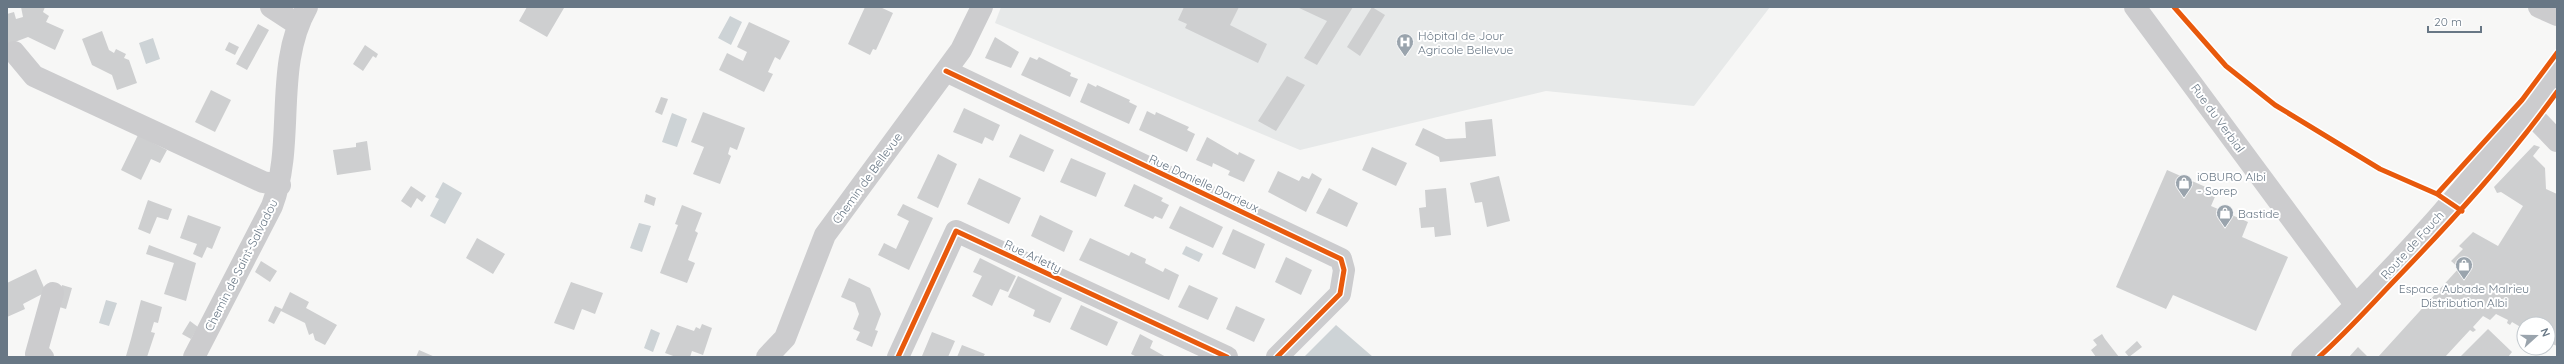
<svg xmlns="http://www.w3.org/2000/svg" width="2564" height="364" viewBox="0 0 2564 364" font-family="Quicksand,sans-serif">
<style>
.built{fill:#e7e9e9}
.water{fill:#cdd3d6}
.building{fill:#cecfd0}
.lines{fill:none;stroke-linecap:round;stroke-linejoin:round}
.minor{stroke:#ccccce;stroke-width:22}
.cycleway-casing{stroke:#fff;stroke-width:8}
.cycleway{stroke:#e8590c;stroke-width:5}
.labels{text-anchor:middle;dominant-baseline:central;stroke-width:4;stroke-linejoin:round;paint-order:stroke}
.poi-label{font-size:12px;fill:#687785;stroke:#fff;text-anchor:start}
.street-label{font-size:12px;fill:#687785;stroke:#fff}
</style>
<rect width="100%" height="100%" fill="#f7f7f6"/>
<path class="built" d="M1001,7H1770L1694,106L1546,91L1300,150L995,23Z"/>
<path class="water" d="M730,16L742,22L731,45L718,38Z
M153,38L160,59L146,64L139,43Z
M672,113L687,119L677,147L662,142Z
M443,182L462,193L445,224L430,216L439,199L435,197Z
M639,223L651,226L642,252L630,248Z
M1186,246L1203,254L1199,262L1182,254Z
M106,300L117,303L109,326L99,323Z
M1336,325L1373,357H1304Z
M651,329L660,333L653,352L644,348Z"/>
<path class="building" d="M21,7H45L43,12L49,16L46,22L64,30L55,50L28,37L7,45V14L14,12L16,19L23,17Z
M527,7H562L564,8L547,37L519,21Z
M865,7H880L893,13L876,50L873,49L870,55L848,44Z
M1184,7H1239L1230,25L1267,44L1258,63L1185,28L1187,24L1178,20Z
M1297,7H1353L1317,65L1304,58L1327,21Z
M1372,7L1385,15L1360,56L1347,47Z
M749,22L790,41L780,60L775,57L768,72L773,74L764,92L719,70L727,53L743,61L747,52L737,47Z
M258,24L269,30L247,70L236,64Z
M102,31L109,50L114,53L116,49L126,54L124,58L129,60L137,83L117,90L112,75L92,65L82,39Z
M995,37L1019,52L1011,68L985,58Z
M229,42L239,47L235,55L225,50Z
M365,45L378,54L376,58L373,56L363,71L353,64Z
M1030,57L1037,60L1039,57L1071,73L1070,76L1078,79L1070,97L1021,75Z
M1287,76L1305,85L1276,131L1258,121Z
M1088,83L1096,87L1097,85L1130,100L1129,102L1137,106L1129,124L1080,102Z
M211,90L231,100L215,132L195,122Z
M661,97L668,99L662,115L655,112Z
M964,108L1000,125L993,141L985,137L982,144L953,132Z
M1147,111L1155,115L1156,112L1189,127L1187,130L1195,134L1187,152L1139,130Z
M703,112L745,128L737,150L730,147L728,154L731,156L720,184L693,174L704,147L691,142Z
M1492,119L1496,156L1440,162L1439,157L1415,145L1423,128L1446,139L1466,138L1465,122Z
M1020,134L1054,150L1044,172L1009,157Z
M138,135L167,150L160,163L151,159L141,180L121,170Z
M1207,137L1238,155L1239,152L1255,160L1244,182L1228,175L1230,171L1213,163L1212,167L1196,160Z
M367,141L371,170L337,175L333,150L356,147V143Z
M2534,145L2540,147L2533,156L2545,168L2546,189L2557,194V346L2548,342V324H2524V329L2512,322L2510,325L2507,323L2508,320L2496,314L2490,320L2483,316L2473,327L2476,330L2473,332L2470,330L2445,357H2378L2459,268L2451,261L2463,249L2459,246L2473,232L2498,246L2523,206L2501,192L2497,193L2494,187Z
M1372,147L1407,163L1396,186L1362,170Z
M938,154L957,164L938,208L917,198Z
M1071,158L1106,173L1096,197L1060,182Z
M2167,170L2217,192L2211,206L2248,222L2242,237L2288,257L2256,331L2173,295L2166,309L2116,287Z
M1278,171L1299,181L1302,176L1309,179L1312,173L1322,179L1306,212L1268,192Z
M1499,176L1510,221L1487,227L1482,202L1475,203L1470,183Z
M979,178L1021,198L1009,224L967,204Z
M1134,184L1163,198L1161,201L1169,205L1162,219L1155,216L1153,219L1124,206Z
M411,186L426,196L422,202L417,198L411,208L401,201Z
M1329,188L1358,203L1347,227L1316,213Z
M1446,188L1451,235L1435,237L1434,227L1421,228L1419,208L1426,207L1425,190Z
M646,194L656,198L654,206L644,202Z
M148,200L172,209L168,220L157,217L150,234L138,229Z
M903,204L933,218L909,270L878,255L884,243L896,249L909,221L897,215Z
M682,205L702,213L695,231L698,233L688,260L695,263L687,283L660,273L678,225L675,224Z
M1180,206L1223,227L1213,248L1169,228Z
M188,215L221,227L212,249L207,247L202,258L193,254L197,244L180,238Z
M1040,215L1073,231L1064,252L1031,236Z
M1233,229L1265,244L1255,269L1222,254Z
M477,238L505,254L493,274L466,258Z
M1090,238L1129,256L1131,252L1146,259L1145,263L1163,272L1165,268L1179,275L1169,300L1079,260Z
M149,245L196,263L186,301L164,294L174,263L146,254Z
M1286,257L1312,270L1301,295L1275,282Z
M980,258L1016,276L1008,292L1000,289L992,306L972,296L982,276L973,272Z
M261,261L277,271L270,282L255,272Z
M36,269L46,292L23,304L25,309L7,317V283Z
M1018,276L1062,298L1050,323L1033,316L1035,310L1008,297Z
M849,278L870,288L881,314L875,330L878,331L872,347L856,340L860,332L853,329L859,314L855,303L841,297Z
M571,282L603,293L595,314L582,309L574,330L554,323Z
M62,285L72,288L66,309L56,306Z
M1189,285L1218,298L1208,320L1178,307Z
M290,292L309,302L306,308L337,325L325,345L315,340L313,333L309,335L305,323L281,311L274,324L268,321L275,306L282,309Z
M141,300L162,307L158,323L154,322L151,332L155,333L147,357H124L126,356L131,339Z
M1081,305L1118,322L1107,346L1070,329Z
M1236,306L1265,319L1254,342L1226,329Z
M190,321L198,327L191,339L182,334Z
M702,324L712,328L703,355L692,351L690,357H676L665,353L677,325L694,331L696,327L700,329Z
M2488,329L2512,352L2508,357H2460Z
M932,332L955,341L948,357L922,356Z
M1140,334L1153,341L1150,348L1166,357H1137L1131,354Z
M2102,334L2105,339L2119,357H2096L2091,350L2097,345L2093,340Z
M2137,341L2142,347L2129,357L2125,352Z
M962,345L985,354L983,357H957Z
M2358,347L2368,357H2349Z
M419,350L435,357H416Z"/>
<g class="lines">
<path class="minor" d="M271,7L297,24
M2135,7L2357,307
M2539,7L2557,15
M14,52L34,76L263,182L280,185
M946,71L1341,259L1344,270L1340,294L1277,357
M2527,110L2557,141
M43,357L36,354L53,293
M194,357L272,206C296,142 273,67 307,7
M767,357L785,338L825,235L961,50L982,7
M898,357L956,231L1227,357
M2302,357C2396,270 2482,172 2557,69"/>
<g class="cycleway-casing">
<path id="cycleway" d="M2174,7L2226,66L2275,105L2380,169L2437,194L2462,211
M946,71L1341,259L1344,270L1340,294L1277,357
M2437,194L2522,100L2557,53
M898,357L956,231L1227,357
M2319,357C2346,333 2369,307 2394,281C2452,221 2508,160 2557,92"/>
</g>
<use href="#cycleway" class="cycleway"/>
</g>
<defs>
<g id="hospital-pin" transform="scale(0.9)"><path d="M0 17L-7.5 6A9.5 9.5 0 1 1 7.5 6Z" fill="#9aa4ad" stroke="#fff"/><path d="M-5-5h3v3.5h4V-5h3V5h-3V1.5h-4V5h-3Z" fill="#fff"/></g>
<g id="shop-pin" transform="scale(0.9)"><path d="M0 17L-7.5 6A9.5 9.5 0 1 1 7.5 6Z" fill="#9aa4ad" stroke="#fff"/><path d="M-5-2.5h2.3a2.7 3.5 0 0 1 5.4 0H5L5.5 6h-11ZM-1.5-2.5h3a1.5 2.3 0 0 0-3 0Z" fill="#fff"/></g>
</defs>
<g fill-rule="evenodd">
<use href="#hospital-pin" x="1405" y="42"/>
<use href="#shop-pin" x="2184" y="183"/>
<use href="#shop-pin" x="2225" y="213"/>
<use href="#shop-pin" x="2464" y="265"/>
</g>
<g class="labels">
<g class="poi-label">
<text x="1418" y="35">Hôpital de Jour<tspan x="1418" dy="14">Agricole Bellevue</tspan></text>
<text x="2197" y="176">iOBURO Albi<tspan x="2197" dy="14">- Sorep</tspan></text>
<text x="2238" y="213">Bastide</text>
<text x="2464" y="288" text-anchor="middle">Espace Aubade Malrieu<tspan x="2464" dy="14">Distribution Albi</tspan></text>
</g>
<g class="street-label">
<text transform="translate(2218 118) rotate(54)">Rue du Verbial</text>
<text transform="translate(867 178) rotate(-54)">Chemin de Bellevue</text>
<text transform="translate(1204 183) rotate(25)">Rue Danielle Darrieux</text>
<text transform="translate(2412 245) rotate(-48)">Route de Fauch</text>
<text transform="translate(1033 256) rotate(25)">Rue Arletty</text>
<text transform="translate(241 265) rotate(-63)">Chemin de Saint-Salvadou</text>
</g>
</g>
<rect width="2564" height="364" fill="none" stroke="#687785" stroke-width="16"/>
<g transform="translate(2536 336) rotate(69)"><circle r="19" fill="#ffffff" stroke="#c3c9ce"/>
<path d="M0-3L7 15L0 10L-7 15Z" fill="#9aa4ad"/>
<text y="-6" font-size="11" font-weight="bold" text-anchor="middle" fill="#687785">N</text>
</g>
<path d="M2428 26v6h53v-6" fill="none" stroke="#687785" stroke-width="2"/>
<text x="2434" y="26" font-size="12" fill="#687785" stroke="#ffffff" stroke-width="3" paint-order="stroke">20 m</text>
</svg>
